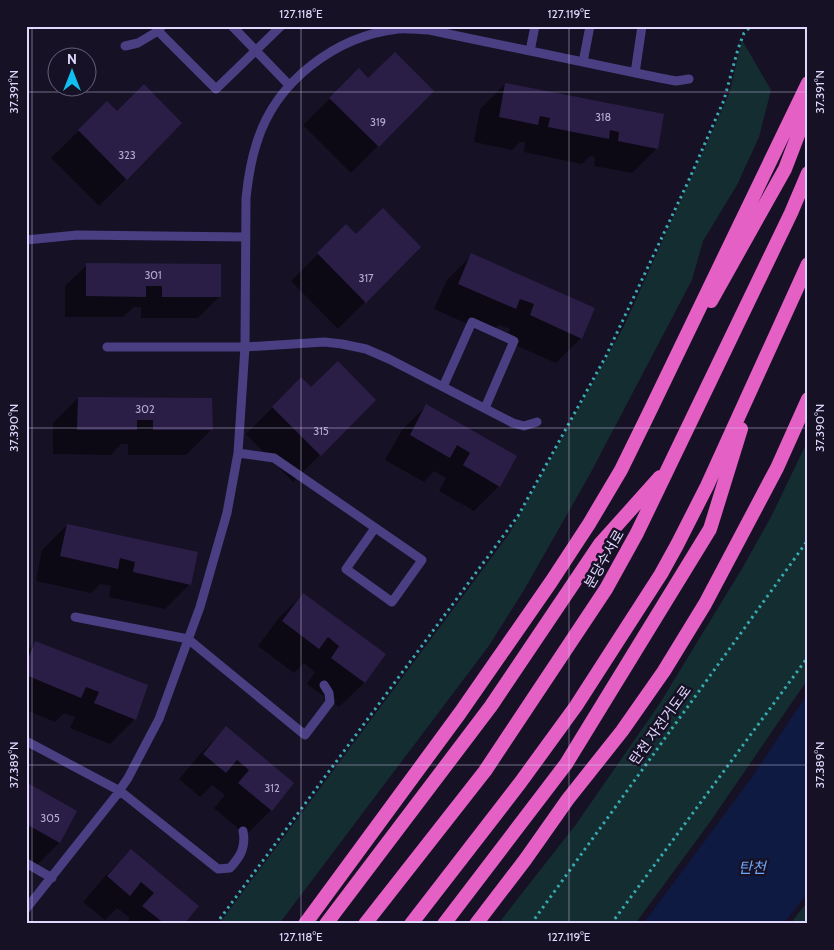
<svg xmlns="http://www.w3.org/2000/svg" width="834" height="950" viewBox="0 0 834 950" font-family="Cabin,'Noto Sans KR',sans-serif">
<style>
.green{fill:#142d30}
.water{fill:#0e1a42}
.shadow{fill:#0007}
.building{fill:#2b1e46}
.lines{fill:none;stroke-linecap:round;stroke-linejoin:round}
.path{stroke:#37aab2;stroke-width:3;stroke-dasharray:2.5 4;stroke-linecap:butt}
.service{stroke:#4a3f82;stroke-width:9}
.trunk{stroke:#e460c4;stroke-width:14}
.ticks{fill:none;stroke:#e1d8fd;stroke-width:1;stroke-opacity:0.45}
.labels{text-anchor:middle;dominant-baseline:central;stroke-width:5;stroke-linejoin:round;paint-order:stroke}
.number-label{font-size:11px;fill:#b4aacf}
.street-label{font-size:14px;fill:#e1d8fd;stroke:#171126}
.water-label{font-size:15px;font-style:italic;fill:#6da6f6;stroke:#171126}
.neatline{fill:none;stroke:#e1d8fd;stroke-width:2}
.ticks-label{font-size:12px;text-anchor:middle;fill:#e1d8fd}
</style>
<rect width="100%" height="100%" fill="#171126"/>
<path class="green" d="M742,40L771,90L759,137L737,185L703,241L692,280L590,474L524,590L488,647L279,924H219L509,534L624,326L729,94Z
M808,440V679L710,822L635,924H498L577,823L660,703L743,567L772,515Z
M808,901V924H790Z"/>
<path class="water" d="M808,693V893L783,924H643L750,780Z"/>
<path class="shadow" d="M359,70L368,80L432,91L351,173L303,125Z
M505,84L662,115L657,148L632,173L594,166L595,157L590,156L582,164L524,152L525,142H520L512,150L474,142L480,109Z
M107,103L126,179L99,206L51,158Z
M346,226L365,302L338,329L291,281Z
M472,255L581,338L556,363L506,341L510,329L499,325L490,334L434,309L447,280Z
M87,265L220,296L198,318H141V307H134L123,317H65V286Z
M301,379L320,455L293,482L246,434Z
M78,398L211,430L186,455H128V444H121L111,455L53,454V423Z
M427,405L515,456L499,486L474,511L439,491L446,478L434,471L424,482L385,460L402,430Z
M67,525L190,584L165,609L109,597L111,586L100,584L91,593L36,581L42,550Z
M303,594L384,654L364,683L339,707L307,684L315,672L304,663L294,673L258,646L278,619Z
M36,642L135,719L110,744L70,728L75,717L64,713L55,722L26,710V652Z
M226,728L271,810L246,835L214,808L225,795L212,785L200,797L179,779L201,753Z
M26,783L75,812L59,843L34,868L26,863Z
M131,851L183,924H125L130,918L117,908L105,920L83,902L106,875Z"/>
<path class="building" d="M395,52L434,91L379,147L329,98L359,68L368,78Z
M505,83L664,114L658,149L618,141L619,132L610,130L609,139L548,127L550,118L540,116L538,125L499,117Z
M144,84L182,123L127,180L78,130L107,101L117,111Z
M383,208L421,247L366,303L317,253L346,224L356,234Z
M471,253L595,308L582,339L530,315L534,304L520,299L516,309L458,284Z
M86,263L221,264V297H162V286H146V297L86,296Z
M338,361L376,400L321,456L272,407L301,377L311,387Z
M78,397L212,398L213,430H153V420H137V430H77Z
M426,404L517,456L500,487L463,465L470,453L457,445L450,458L410,435Z
M67,524L198,552L191,585L133,572L135,562L120,558L118,569L60,556Z
M303,593L386,654L365,683L331,658L339,646L328,637L319,649L282,621Z
M35,641L148,685L136,720L94,703L99,692L86,687L81,698L26,675V665Z
M226,726L294,783L272,811L238,783L249,770L237,760L226,773L203,754Z
M26,782L77,811L60,843L26,824Z
M131,849L199,906L184,924H165L142,906L154,893L141,882L130,896L107,876Z"/>
<g class="lines">
<path class="path" d="M216,924L518,516L606,356L688,182L724,100L738,49L744,33L751,26
M531,924L808,540
M611,924L808,657"/>
<path class="service" d="M162,26L158,31L216,89L281,26
M232,26L289,85
M125,46L138,43L158,31
M530,51L535,26
M583,62L590,26
M635,73L642,26
M26,240L77,235L246,237
M107,347H245L324,342L342,344L366,349L389,359L513,423L524,426L537,422
M443,387L472,322L514,341L485,408
M238,453L274,458L422,560L392,602L346,569L375,528
M75,617L188,639L305,735L330,702L329,693L324,685
M26,741L120,791L218,869L230,868C241,856 246,847 243,831
M26,863L52,878
M26,909L115,797L128,778L159,719L200,607L227,513L238,453L245,347L246,198C248,179 251,160 257,142C276,81 336,36 398,29C408,28 419,30 429,30L660,78L676,81L689,79"/>
<path class="trunk" d="M711,301L785,169L808,109
M305,924L460,713L551,582L589,524L621,470L648,415L808,83
M326,924L491,706L600,544L660,477
M365,924L485,771L606,589L637,533L791,213L808,173
M411,924L520,783L576,706L661,574L677,545L707,486L808,264
M444,924L566,764L710,529L741,429
M476,924L525,860L568,799L622,731L664,671L705,604L777,468L808,399"/>
</g>
<path class="ticks" d="M32,26V924M301,26V924M569,26V924M26,92H808M26,428H808M26,765H808"/>
<g class="labels">
<g class="number-label">
<text x="603" y="117">318</text>
<text x="378" y="122">319</text>
<text x="127" y="155">323</text>
<text x="153" y="275">301</text>
<text x="366" y="278">317</text>
<text x="145" y="409">302</text>
<text x="321" y="431">315</text>
<text x="272" y="788">312</text>
<text x="50" y="818">305</text>
</g>
<g class="street-label">
<text transform="translate(604 559) rotate(-60)">분당수서로</text>
<text transform="translate(660 725) rotate(-54)">탄천 자전거도로</text>
</g>
<g class="water-label">
<text x="752" y="868">탄천</text>
</g>
</g>
<rect width="834" height="950" fill="none" stroke="#171126" stroke-width="55"/>
<g transform="translate(72 72)"><circle r="24" fill="#171126" stroke="#68617c"/>
<path d="M0-4L9 19L0 12L-9 19Z" fill="#11bef0"/>
<text y="-8" font-size="14" font-weight="bold" text-anchor="middle" fill="#e1d8fd">N</text>
</g>
<rect x="28" y="28" width="778" height="894" class="neatline"/>
<g class="ticks-label">
<text x="301" y="18">127.118°E</text>
<text x="569" y="18">127.119°E</text>
<text transform="translate(14 92) rotate(-90)" y="4">37.391°N</text>
<text transform="translate(820 92) rotate(-90)" y="4">37.391°N</text>
<text transform="translate(14 428) rotate(-90)" y="4">37.390°N</text>
<text transform="translate(820 428) rotate(-90)" y="4">37.390°N</text>
<text transform="translate(14 765) rotate(-90)" y="4">37.389°N</text>
<text transform="translate(820 765) rotate(-90)" y="4">37.389°N</text>
<text x="301" y="941">127.118°E</text>
<text x="569" y="941">127.119°E</text>
</g>
</svg>
